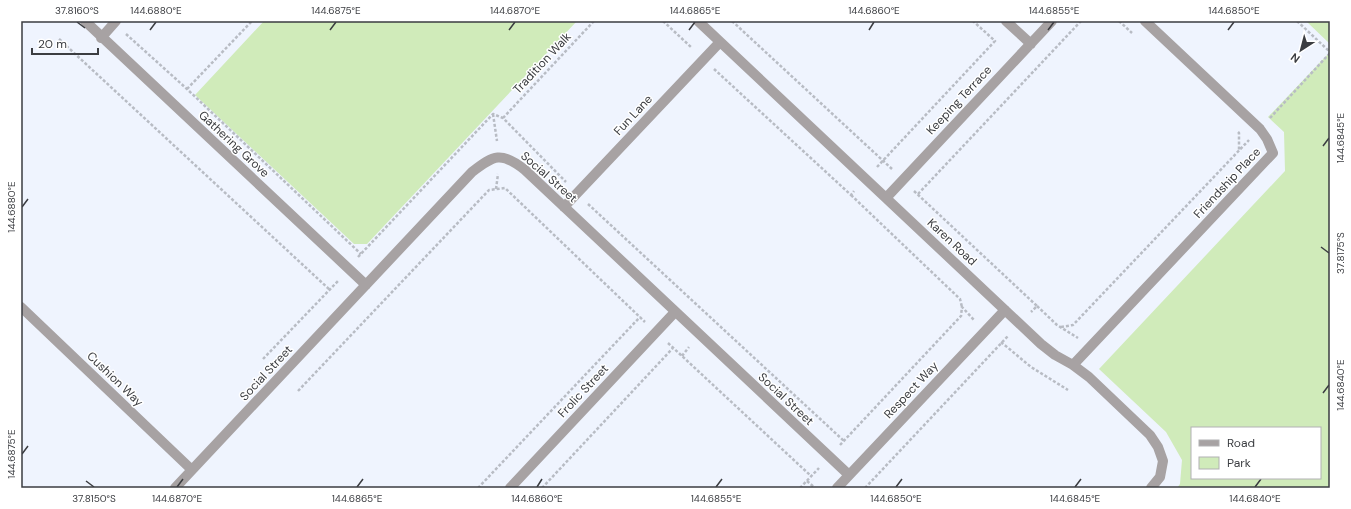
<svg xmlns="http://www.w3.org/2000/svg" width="1351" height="509" viewBox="0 0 1351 509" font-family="'DM Sans',sans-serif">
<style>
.green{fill:#d0ebba;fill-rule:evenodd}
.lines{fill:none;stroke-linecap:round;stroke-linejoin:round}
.path{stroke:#b8bcc4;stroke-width:2.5;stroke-dasharray:3 2;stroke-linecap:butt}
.minor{stroke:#a7a2a3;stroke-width:10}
.ticks{fill:none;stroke:#3b3d41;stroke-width:1.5}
.labels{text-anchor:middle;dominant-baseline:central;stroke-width:3;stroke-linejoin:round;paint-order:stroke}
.street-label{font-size:12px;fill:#3b3d41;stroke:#fff}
.neatline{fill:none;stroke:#3b3d41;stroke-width:1.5}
.ticks-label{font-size:10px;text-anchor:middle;fill:#3b3d41}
</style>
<rect width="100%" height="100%" fill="#eff4fe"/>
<path class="green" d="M264,21H577L367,244H354L195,95Z
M1306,21H1330V44Z
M1330,52V488H1177L1180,484L1182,460L1166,432L1099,369L1285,171L1284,132L1268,117ZM1192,428H1320V478H1192Z"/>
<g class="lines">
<path class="path" d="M663,21L692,48
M732,21L892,169
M1119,21L1132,33
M1297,21L1330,52
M126,34L187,89L361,254
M59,39L330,290
M714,69L851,195L854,191
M187,89L252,21
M493,114L497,141
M503,118L594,21
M1270,118L1330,53
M1238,132L1239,133V150
M877,167L995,41L973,21
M496,189L498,174
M914,191L1037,306L1031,312
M918,194L1081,21
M851,195L960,299L962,307
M588,204L844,441
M358,257L493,114L503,118L566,182
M1037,306L1057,325L1078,338
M1061,327L1073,325L1249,140
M1001,342L1031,367L1068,390
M668,343L811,476
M682,356L689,347
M263,359L338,281
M298,391L489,190L505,188L645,322
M840,445L961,316L962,307L974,320
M807,481L815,488
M478,488L640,317
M542,488L673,348
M800,488L819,468
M865,488L1008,336"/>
<path class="minor" d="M85,21L366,285
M698,21L1041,344L1055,355L1073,365L1089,377L1150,435L1158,447L1163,461L1160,477L1151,488
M1006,21L1031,44
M101,38L116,21
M886,198L1052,21
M564,207L720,42
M21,307L192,470
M1073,365L1273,153L1267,139L1260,129L1145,21
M175,488L472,172C494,155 501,151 525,170L849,475
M510,488L675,312
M837,488L1005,310"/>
</g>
<path class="ticks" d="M77,22L85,28M150,30L156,22M330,30L336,22M509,30L515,22M689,30L695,22M869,30L874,22M1048,30L1054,22M1228,30L1234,22M1323,146L1329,138M22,207L28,199M1321,247L1329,253M1323,393L1329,385M22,454L28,446M86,481L94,487M177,487L183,479M357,487L363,479M537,487L542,479M716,487L722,479M896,487L902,479M1075,487L1081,479M1255,487L1261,479"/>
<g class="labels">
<g class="street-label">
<text transform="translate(542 63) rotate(-47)">Tradition Walk</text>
<text transform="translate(959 100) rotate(-47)">Keeping Terrace</text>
<text transform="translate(633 115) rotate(-47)">Fun Lane</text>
<text transform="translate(234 144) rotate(43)">Gathering Grove</text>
<text transform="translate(549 177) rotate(41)">Social Street</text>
<text transform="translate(1227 183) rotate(-47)">Friendship Place</text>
<text transform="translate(952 242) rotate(43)">Karen Road</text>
<text transform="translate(266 373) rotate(-47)">Social Street</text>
<text transform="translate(115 379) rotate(44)">Cushion Way</text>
<text transform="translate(911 390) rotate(-47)">Respect Way</text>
<text transform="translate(583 391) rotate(-47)">Frolic Street</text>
<text transform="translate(786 399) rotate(43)">Social Street</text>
</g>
</g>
<rect width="1351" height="509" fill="none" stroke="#ffffff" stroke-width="44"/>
<rect x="1191" y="427" width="130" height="52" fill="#ffffff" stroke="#b1b1b3"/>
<rect x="1199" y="440" width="20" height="6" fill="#a7a2a3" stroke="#b1b1b3"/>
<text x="1227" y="447" font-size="12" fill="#3b3d41">Road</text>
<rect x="1199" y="457" width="20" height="12" fill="#d0ebba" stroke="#b1b1b3"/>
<text x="1227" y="467" font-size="12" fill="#3b3d41">Park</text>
<g transform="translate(1301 50) rotate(216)" stroke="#ffffff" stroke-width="3" paint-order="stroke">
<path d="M0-3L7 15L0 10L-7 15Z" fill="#3b3d41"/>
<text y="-6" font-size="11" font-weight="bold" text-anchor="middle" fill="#3b3d41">N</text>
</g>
<path d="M32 48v6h66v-6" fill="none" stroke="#3b3d41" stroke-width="2"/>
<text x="38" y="48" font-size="12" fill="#3b3d41" stroke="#ffffff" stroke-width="3" paint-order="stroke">20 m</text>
<rect x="22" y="22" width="1307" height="465" class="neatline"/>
<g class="ticks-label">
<text x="77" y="14">37.8160°S</text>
<text x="156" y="14">144.6880°E</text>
<text x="336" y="14">144.6875°E</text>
<text x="515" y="14">144.6870°E</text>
<text x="695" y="14">144.6865°E</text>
<text x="874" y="14">144.6860°E</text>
<text x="1054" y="14">144.6855°E</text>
<text x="1234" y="14">144.6850°E</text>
<text transform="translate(1340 138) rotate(-90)" y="4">144.6845°E</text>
<text transform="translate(11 207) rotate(-90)" y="4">144.6880°E</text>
<text transform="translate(1340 253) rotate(-90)" y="4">37.8175°S</text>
<text transform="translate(1340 385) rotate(-90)" y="4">144.6840°E</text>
<text transform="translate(11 454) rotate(-90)" y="4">144.6875°E</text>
<text x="94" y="502">37.8150°S</text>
<text x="177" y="502">144.6870°E</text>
<text x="357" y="502">144.6865°E</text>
<text x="537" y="502">144.6860°E</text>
<text x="716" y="502">144.6855°E</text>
<text x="896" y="502">144.6850°E</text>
<text x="1075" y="502">144.6845°E</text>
<text x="1255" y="502">144.6840°E</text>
</g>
</svg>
